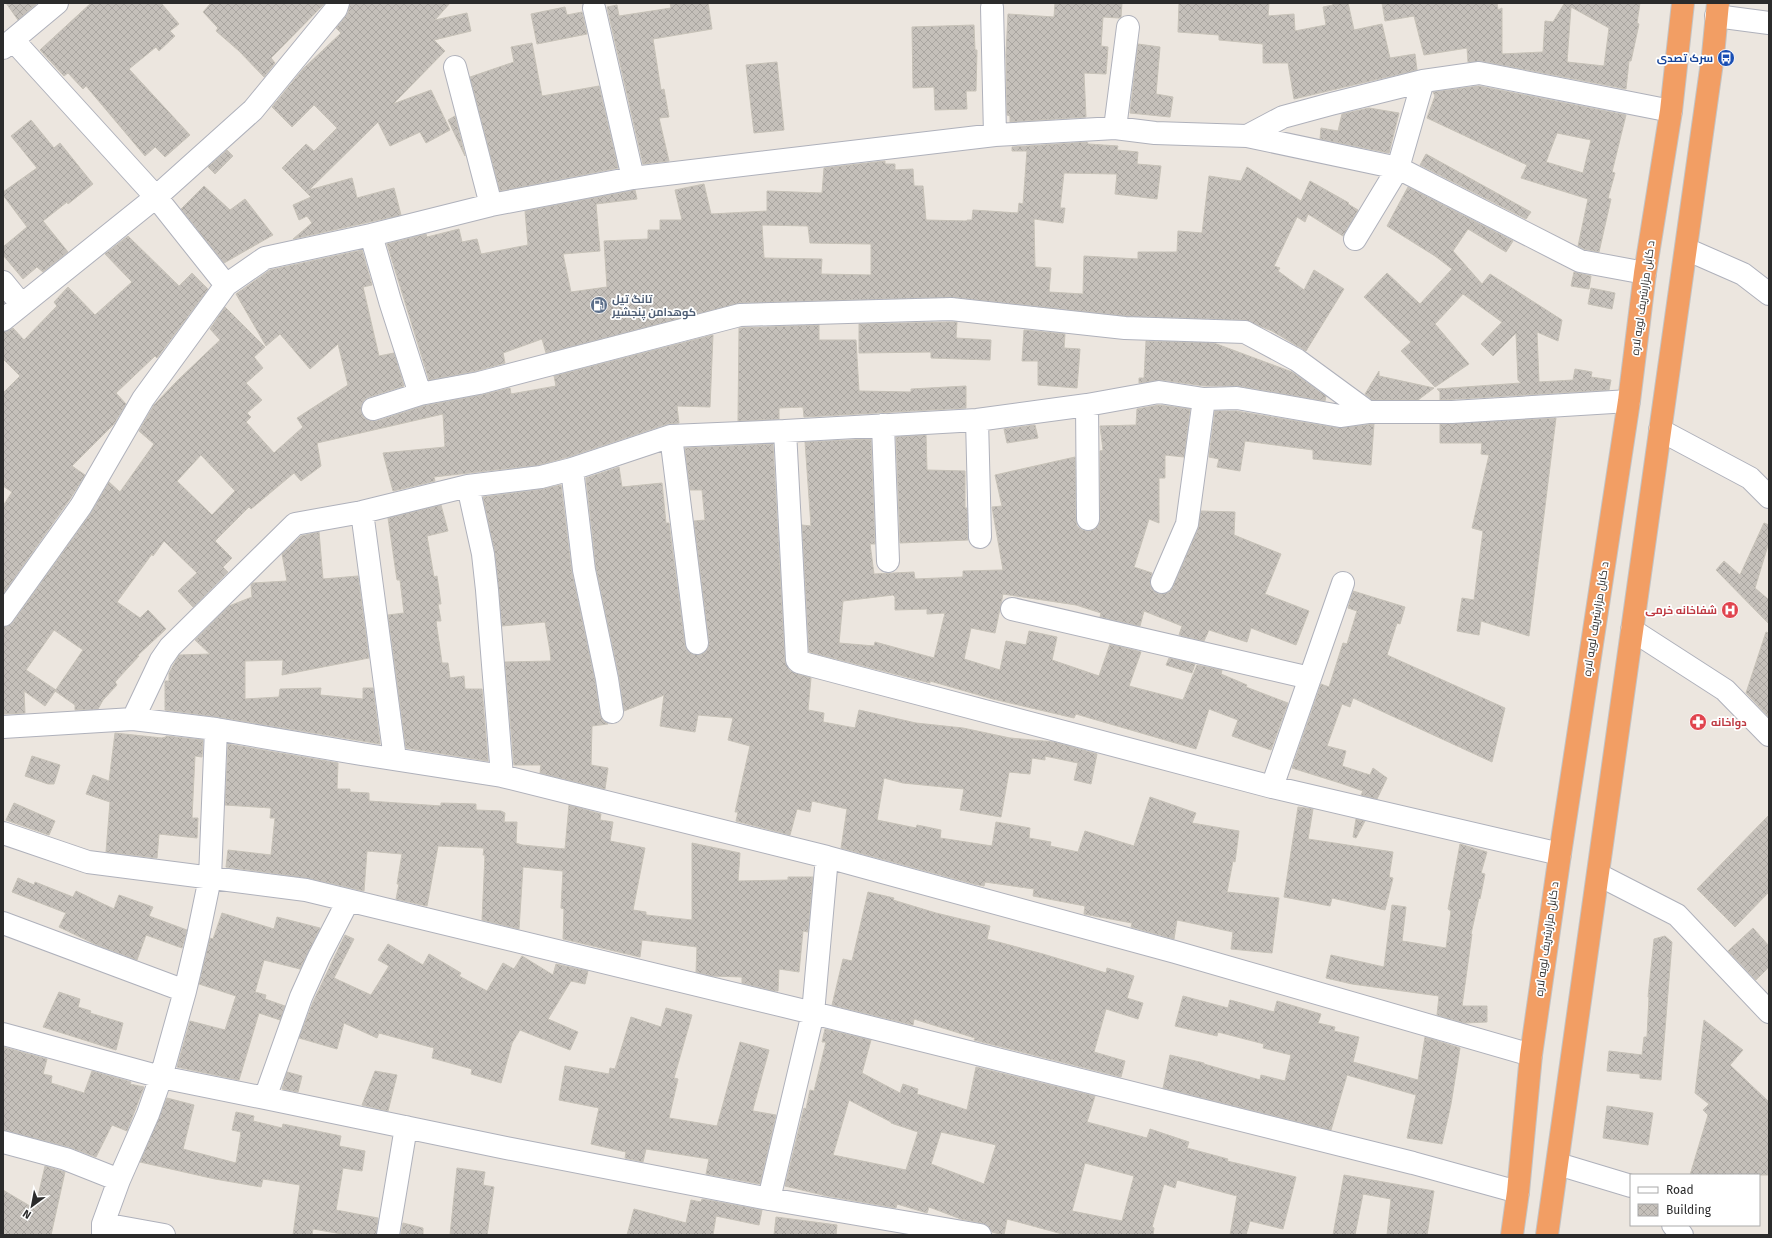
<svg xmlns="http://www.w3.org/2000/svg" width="1772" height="1238" viewBox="0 0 1772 1238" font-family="'Fira Sans',Cairo,sans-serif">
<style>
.building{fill:url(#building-cross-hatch);stroke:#c7c2b8;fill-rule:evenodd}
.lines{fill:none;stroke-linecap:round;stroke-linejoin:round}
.street-casing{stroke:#afb1bb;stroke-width:24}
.highway-casing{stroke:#c4c4c4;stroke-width:24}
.street{stroke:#fff;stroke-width:22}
.highway{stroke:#f29e64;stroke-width:22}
.labels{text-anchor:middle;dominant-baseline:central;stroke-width:3.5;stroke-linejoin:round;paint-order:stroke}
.transit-label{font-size:11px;font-weight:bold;fill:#164399;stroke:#fff;text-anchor:end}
.street-label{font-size:11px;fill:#2b2b2b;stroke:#fff}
.service-label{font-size:11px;font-weight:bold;fill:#4e5e75;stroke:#fff;text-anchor:start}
.health-label{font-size:11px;font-weight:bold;fill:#be3a42;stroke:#fff;text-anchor:end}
</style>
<defs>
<pattern id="building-cross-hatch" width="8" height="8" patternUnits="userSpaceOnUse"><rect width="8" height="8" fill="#c5c0ba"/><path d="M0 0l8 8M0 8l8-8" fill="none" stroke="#a9a5a0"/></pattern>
</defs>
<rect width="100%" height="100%" fill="#ece6df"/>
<path class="building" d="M6,3H37L18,20Z
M91,3H161L179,24L170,31L175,36L159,51L156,47L129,69L190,135L165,157L155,147L145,156L86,86L83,89L68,73L64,76L40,50Z
M211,3H325L271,58L275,63L264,77L239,51L216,31L218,28L203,12Z
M350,3H450L435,20L467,13L471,31L434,40L445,51L393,104L431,90L450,130L426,143L420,132L390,146L378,122L309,190L352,178L357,198L394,188L401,215L293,239L312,223L307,216L299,220L293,205L311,197L282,168L306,144L314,151L337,128L314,105L292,127L272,107L304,68L341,33L336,28L348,13Z
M670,3H708L712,29L653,39L661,90L664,89L669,117L659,118L669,161L643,164L607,7L617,5L619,16L671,8Z
M1055,3H1122L1121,17L1119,18L1103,17L1101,46L1108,47L1106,74L1084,73L1086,117L1010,122V116L1007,115L1006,54L1008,14L1054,17Z
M1179,3H1269L1268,16L1294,14L1295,31L1326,25L1323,7L1333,5L1332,3H1348L1354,30L1382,24L1390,58L1415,54L1417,70L1294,99L1288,63H1263V44L1219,40V35L1178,32Z
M1382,3H1497L1498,10L1502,8V54L1543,52L1545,21L1553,22L1564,4L1563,3H1640L1637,23L1639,24L1631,61H1629L1626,89L1481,61L1468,62L1467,48L1424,55L1414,16L1385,21ZM1571,7L1609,28L1604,66L1567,62Z
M565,7L567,15L582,12L587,34L537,44L531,14Z
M974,25L975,50H977L976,91H966L967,109L935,110L934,87L913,88L912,27Z
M532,43L542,96L599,86L618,168L500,191L470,77L514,62L511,47Z
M1138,44L1160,47L1156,94L1173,97L1170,117L1130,113Z
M777,62L784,130L754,133L746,65Z
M1479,86L1626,115L1612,172L1615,173L1608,198L1611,199L1599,252L1584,249L1578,246L1588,199L1521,178L1527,165L1427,118L1435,96L1433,92ZM1557,133L1591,140L1583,173L1546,162Z
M1369,108L1399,113L1389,153L1320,139L1321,128L1338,131L1342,114Z
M455,116L465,156L448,120Z
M31,120L54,148L60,143L93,184L68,204L67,202L43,221L68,252L43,272L37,267L23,279L3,255V247L27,227L3,195V192L37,168L11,136Z
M1087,142L1088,144L1118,146L1117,150L1138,152L1137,164L1161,166L1157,199L1115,194L1117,174L1064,173L1060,208H1065L1063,223L1034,219L1035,267L1051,268L1049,292L1083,294L1084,256L1138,259V252H1177L1178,231L1202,233L1209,176L1241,181L1247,167L1301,201L1310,181L1349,203L1348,204L1358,210L1343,236L1308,214L1305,222L1297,217L1274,266L1280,268L1278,271L1304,290L1314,270L1344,289L1306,351L1272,331L1245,320L1126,316L951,297L740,303L546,353L542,339L503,353L505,363L476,371L429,380L387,244L426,234L427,237L459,229L462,242L477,239L481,254L528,245L525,211L635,190L637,199L596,204L600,251L563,254L571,292L607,287L604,241L648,239V230H660V220H682L675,190L704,184L711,214L767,211V191L822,193L824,168L885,161V164H895V170L913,169L914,186H923L926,220L967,221V220H972L973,210L1018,213L1019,203L1023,204L1027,151H1012V147ZM762,225L808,226L810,243L871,244V275L821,274L822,259L764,258Z
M227,150L233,156L215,174L208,167Z
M1426,154L1531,212L1526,219L1420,165Z
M204,186L230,210L245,199L273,235L224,263L181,209Z
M1408,187L1513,241L1506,252L1468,229L1453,251L1482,284L1490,274L1562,320L1558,341L1537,332L1539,382L1573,380L1575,369L1592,372L1591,377L1611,380L1609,390L1440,400V392L1437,389L1521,383L1518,380L1516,333L1493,356L1481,344L1502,322L1463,294L1435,324L1469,364L1435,387L1401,351L1411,342L1364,297L1387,273L1420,304L1452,269L1435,256L1387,226Z
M128,236L179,286L192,273L208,289L157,358L155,356L116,393L126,404L114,424L72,466L85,475L70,499L3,594V506L12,492L3,486V393L20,376L3,359V332L13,328L24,340L57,306L54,302L68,287L95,315L132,282L105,254Z
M362,250L372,285L363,287L379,356L394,353L404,386L369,397L364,400L361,406V412L364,418L370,421H377L423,406L481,395L510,388L511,394L556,386L554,376L713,335L710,407L677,406L679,423L667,424L568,457L539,465L434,477L435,481L393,491L383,453L445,447L443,414L317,443L321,466L301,481L294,473L251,509L249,507L215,541L232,558L223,567L228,572L193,607L178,591L197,573L164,541L153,556L152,554L117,602L140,618L148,610L166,629L137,656H139L115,682L117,685L103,700L98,709L75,710V705L55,691L83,650L54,630L26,670L56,690L45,706L24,691L25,713L3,714V627L8,626L13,622L91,513L109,482L120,492L154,444L139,431L154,405L178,380L220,340L210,329L225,307L265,347L254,357L263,368L246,383L262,400L247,413L251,417L246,422L274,453L303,427L297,418L348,385L338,344L310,369L280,334L266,346L236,294L270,270ZM201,455L235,491L212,515L177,481Z
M1574,272L1591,276L1589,289L1571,286Z
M1591,288L1615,293L1612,309L1588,304Z
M950,322H957L956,338L991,340L990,360L931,358V352L859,353V324Z
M819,325V340H856L859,391L911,392V389L966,386V408L804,417L803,407L779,408V419L738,421L739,328Z
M1024,330L1065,334L1064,348L1080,349L1077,388L1038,385V361H1022Z
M1146,341L1214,343L1292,372L1326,396L1325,401L1239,386H1205L1161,380L1139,383V378H1144Z
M1379,371V376L1434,388L1418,400H1372L1365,394Z
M1159,405L1190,409L1184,457L1165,455V478H1159V523L1149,519L1134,567L1152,573L1150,584L1152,589L1157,593L1163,594L1169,592L1173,587L1198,529L1201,511L1235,512L1234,535L1281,554L1265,594L1309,611L1296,645L1251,628L1247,642L1209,630L1204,641L1179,635L1182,626L1144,611L1140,626L1100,617L1101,613L1076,605L1003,594L995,633L971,628L964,659L1000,670L1006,641L1026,645L1029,631L1057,637L1052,660L1099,676L1110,644L1141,652L1129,686L1183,700L1197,665L1222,670L1221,674L1247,685L1246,687L1288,703L1271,750L1232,736L1238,720L1209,709L1196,749L1076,714L1074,718L993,699L930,681V683L809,652L802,525L811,526L805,442L871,439L875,544H870L874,574L914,572L915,579L963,577V571L1003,570L992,507L1002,506L995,475L1075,457L1076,520L1077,526L1082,530L1088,531L1094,530L1099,525L1100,519V451L1103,450L1100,426L1136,425L1137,409ZM893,595L895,597V610L927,609V614L945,613L934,658L875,642L874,646L839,643L843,601Z
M1215,411H1236L1338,428L1374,424L1371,465L1313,459V450L1245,441L1240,471L1217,467L1219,459L1209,457Z
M1556,418L1529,636L1481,621L1479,635L1457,631L1462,598L1474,600L1483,531L1472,528L1489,455L1481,454L1482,443H1440V424Z
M1035,425L1038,438L1007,443L1004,429Z
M926,435L927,470L965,471V508H967L968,540L900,543L896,437Z
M773,444L785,661L790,671L811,678L808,710L824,713L823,722L855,728L859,710L916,723L963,728L1010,738L1055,742L1097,754L1091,784L1074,780L1078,763L1045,756V760L1032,758L1030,774L1009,772L1001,817L960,810L964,789L903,783L884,778L877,820L916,828L917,825L941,830L940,838L992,846L996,822L1030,828L1029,838L1051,842L1050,846L1078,852L1085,831L1134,846L1150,797L1196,813L1192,823L1239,831L1235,862L1233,861L1227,892L1279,898L1272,953L1231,949L1233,932L1177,920L1174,939L1131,927L1132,923L1084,914L1085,906L1033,896L1034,889L985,882L984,886L974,884L841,848L847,809L812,801L810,812L797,809L790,835L736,821L738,812H735L750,746L728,740L733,718L698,715L695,732L660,726L664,695L624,711L619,676L596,568L586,478L619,467L622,487L662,483L666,523H669L685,645L687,650L692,654L699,655L704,653L708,648L709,641L694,521L705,520L702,490H690L685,448Z
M561,485L572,573L595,681L600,714L603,720L608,724L592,726L591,765L608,768L605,789L540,773L541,765H514L505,662L551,661L550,651L545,622L502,626L495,553L483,497L543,489Z
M441,505L448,531L427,536L434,577L437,576L441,604H438L441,621H436L442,663H448L450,678L464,676L465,689H482L488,761L406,748L388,615L404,613L400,580H397L388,518Z
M1764,523L1769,525V542L1755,588L1769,600V624L1716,570L1724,561L1740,575Z
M319,532L323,579L358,576L369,658L282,675L283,660L245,661V699L279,697L280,689L321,688L320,695L363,699V688H373L380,744L218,717L165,710V681H169V673L179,655L210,654L195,640L229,606L252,597L251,585L253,583L287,581L282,554L301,536Z
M1353,591L1405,607L1400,624L1397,623L1387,655L1505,708L1492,762L1353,698L1350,707L1342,704L1327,746L1346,751L1342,766L1370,775L1373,768L1387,778L1377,799L1361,795L1363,791L1340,783L1292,768L1321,684L1329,687L1343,643L1347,644L1357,611L1348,608Z
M1766,632L1769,633V717L1746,693Z
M1169,658L1195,664L1192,673L1166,665Z
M115,733L162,738L166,737V736L203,740L202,757L195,756L192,818H198L197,838L159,834L157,858L106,852L110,802L86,794L93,775L109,781Z
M228,744L338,763L337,789H350V792L369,793V801L441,806V803L476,804V810L501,811L505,813L504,822H517L516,843L522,845L565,849L569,805L601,814L600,820L613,822L610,841L645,848L633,910L646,912V915L692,920V843L740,853L738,881L788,880V877H813L808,932L803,931L799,972L779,969L778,991H774L742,983V977L712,976L696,972L697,947L642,940L640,957L563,939L564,909L561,908L563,871L523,867L519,929L482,920L485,855H483L484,848L438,846L427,906L396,899L399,884H397L402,854L367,851L364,891L308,878L226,867L228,850L271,855L275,818H270L271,808L225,805Z
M32,756L60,765L54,784H48L25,776Z
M14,803L55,821L49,835L6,820Z
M1298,807L1313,809L1308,839L1393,852L1389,877L1393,878L1385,910L1332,898L1330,906L1284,897Z
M1769,815V892L1735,927L1697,889Z
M1356,819L1365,821L1356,838L1353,837Z
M1460,844L1487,852L1481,873L1485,874L1480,899L1479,898L1471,934H1472L1462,1006H1487V1022L1464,1023L1437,1015L1439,996L1352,984L1326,978L1331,955L1384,967L1392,905L1406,907L1402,941L1446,948L1451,911L1448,909Z
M18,878L34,885L35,882L73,897L76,891L114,909L119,895L153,907L149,916L187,930L182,948L146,935L137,960L97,945L59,927L66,913L12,892Z
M868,892L894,898L893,900L936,913L990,926L987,939L1043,954L1106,973L1107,968L1134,976L1127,998L1143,1003L1138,1019L1106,1009L1094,1052L1125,1061L1121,1077L974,1040L975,1038L914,1019L913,1025L832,1005L843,959L852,961Z
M222,913L274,929L277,917L320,928L300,969L264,960L255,992L266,995L265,999L285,1006L280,1020L259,1013L239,1080L177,1067L190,1021L225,1030L236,996L199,984L210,938L213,939Z
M1753,928L1769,946V967L1756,980L1728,951Z
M345,935L354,939L334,978L371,995L389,966L378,960L388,944L423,965L429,954L461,973L459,976L487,991L503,963L514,969L522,956L553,975L556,964L588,971L585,984L571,981L548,1019L578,1032L570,1050L520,1030L512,1043L501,1083L471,1074L472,1069L432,1058L434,1048L379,1033L377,1038L344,1023L337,1049L299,1038L313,1002Z
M1665,936L1672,942L1661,1080L1640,1078V1074L1607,1071L1609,1051L1642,1055L1644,1037H1647L1649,997H1648L1654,939Z
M59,992L80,999L78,1007L91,1011L90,1013L123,1023L116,1050L43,1027Z
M1183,996L1228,1008L1230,1000L1274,1012L1277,1001L1321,1014L1318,1023L1335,1027L1334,1031L1359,1037L1353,1062L1418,1080L1425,1037L1460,1048L1451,1104L1442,1144L1407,1138L1416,1095L1347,1075L1331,1130L1163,1088L1170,1055L1204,1063V1064L1260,1080L1261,1075L1285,1081L1291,1055L1263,1048L1264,1044L1218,1032L1217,1036L1175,1026Z
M666,1008L692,1015L674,1078L678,1079L669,1118L717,1126L740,1042L769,1050L753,1109V1111L776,1115L760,1184L706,1174L709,1159L646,1149L643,1162L625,1158L626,1152L591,1144L599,1108L559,1100L565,1066L609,1074L610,1068L615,1069L631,1017L661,1027Z
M1704,1020L1743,1050L1730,1065L1769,1102V1175H1690L1708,1115L1703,1110L1709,1104L1695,1093Z
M825,1029L871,1040L862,1073L900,1093L903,1084L918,1089L917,1094L967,1110L976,1067L1095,1096L1087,1122L1147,1138L1150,1129L1189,1142L1187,1148L1228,1159L1227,1161L1296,1177L1283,1229L1250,1221L1246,1235H1230L1237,1196L1177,1180L1175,1188L1164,1184L1152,1227L1154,1228L1153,1235H1066L1007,1219L1004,1235L992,1232L988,1226L982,1223L961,1219L929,1207L927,1213L897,1204L896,1208L827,1196L785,1186L804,1108L806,1109L810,1090L814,1091L826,1042H822ZM849,1100L891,1122V1123L918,1132L906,1170L833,1155ZM941,1132L996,1145L984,1184L931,1164ZM1085,1163L1134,1176L1122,1221L1072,1211Z
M3,1047L47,1059L43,1074L52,1076L51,1083L84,1093L92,1071L131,1082L130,1084L144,1087L127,1131L112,1125L96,1157L69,1147L3,1130Z
M375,1071L397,1075L388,1111L362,1105Z
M287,1072L302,1076L298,1092L282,1089Z
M167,1098L194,1105L183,1149L236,1163L241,1132L232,1130L236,1112L254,1116L253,1121L282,1128L283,1124L341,1136L339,1146L365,1151L362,1171L343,1168L336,1210L378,1218L376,1235H348L313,1229L312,1235H293L300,1185L263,1179L261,1187L215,1179L140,1162Z
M1607,1106L1653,1113L1648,1145L1603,1138Z
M45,1166L65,1172L51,1235H3V1190L35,1209Z
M457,1168L485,1172L483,1185L494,1187L487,1235H450Z
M1344,1175L1434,1191L1427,1235H1387L1391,1199L1363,1194L1355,1235H1333Z
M702,1199L762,1210L759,1225L716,1216L713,1235H627L634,1209L686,1223L691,1200L701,1202Z
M776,1217L837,1225L836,1235H774Z
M403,1223L423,1228V1235H401Z"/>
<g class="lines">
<g class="street-casing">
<path id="street" d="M992,7L995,135
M594,8L633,178
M1716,16L1769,23
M13,40L156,197L226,285
M3,48L57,3
M455,67L491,205
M1115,128L1128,27
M1247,136L1398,168L1580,261L1645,273
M371,235L390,301L420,394
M1355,239L1398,168L1423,81
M1686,249L1743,274L1769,294
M3,282L21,304
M3,320L156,197L253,110L336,9L338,3
M1087,405L1088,519
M373,409L420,394L479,383L740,315L951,309L1125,328L1245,332L1297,360L1368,412
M977,420L980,537
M883,425L888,561
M1660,430L1750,478L1769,497
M785,431L797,660L799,662L1272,787L1560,854
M671,436L697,643
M572,469L584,570L607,679L612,712
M468,486L483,554L487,590L502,776
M362,512L395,759
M1162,582L1187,524L1204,399
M1012,609L1310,678
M3,615L81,506L143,399L226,285L265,258L371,235L491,205L633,178L995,135L1115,128L1155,133L1247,136L1283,117L1331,104L1423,81L1479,73L1671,111
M1632,630L1725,690L1769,735
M133,719L161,660L170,647L295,524L362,512L468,486L541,477L572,469L671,436L785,431L977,420L1087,405L1159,392L1204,399L1237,398L1340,416L1368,412H1452L1629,401
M3,727L133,719L216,729L361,754L502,776L827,857L1175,952L1531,1055
M1272,787L1343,583
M3,833L88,862L306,890L813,1013L1413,1163L1518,1192
M1599,875L1677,915L1769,1012
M3,923L185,991
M3,1034L161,1077L265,1098L506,1148L769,1199L980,1235
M265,1098L301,997L319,957L348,901
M3,1142L66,1159L119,1180
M1558,1164L1631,1186
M769,1199L813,1013L827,857
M103,1224L164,1235
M1673,1225L1682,1235
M103,1235V1224L119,1180L148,1114L161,1077L185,991L198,936L210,878L216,729
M388,1235L406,1127"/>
</g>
<g class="highway-casing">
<path id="highway" d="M1512,1235L1518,1192L1531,1055L1560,854L1629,401L1645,273L1671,111L1683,3
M1547,1235L1713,55L1718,3"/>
</g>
<use href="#street" class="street"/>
<use href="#highway" class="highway"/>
</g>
<defs>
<g id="bus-disc" transform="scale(0.9)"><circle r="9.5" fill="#1a4fb4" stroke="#fff"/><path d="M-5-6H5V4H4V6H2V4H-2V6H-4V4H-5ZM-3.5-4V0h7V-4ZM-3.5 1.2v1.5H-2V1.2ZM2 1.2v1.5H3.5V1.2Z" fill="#fff"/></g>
<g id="fuel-disc" transform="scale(0.9)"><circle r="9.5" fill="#5c6f8a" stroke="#fff"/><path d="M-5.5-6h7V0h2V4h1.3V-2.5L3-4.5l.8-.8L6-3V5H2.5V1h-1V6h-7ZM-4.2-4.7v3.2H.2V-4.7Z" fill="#fff"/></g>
<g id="hospital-disc" transform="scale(0.9)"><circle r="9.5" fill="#e0444e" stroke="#fff"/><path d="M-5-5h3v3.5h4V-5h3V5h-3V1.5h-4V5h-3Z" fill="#fff"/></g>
<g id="pharmacy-disc" transform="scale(0.9)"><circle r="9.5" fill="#e0444e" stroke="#fff"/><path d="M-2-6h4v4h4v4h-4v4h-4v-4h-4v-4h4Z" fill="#fff"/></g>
</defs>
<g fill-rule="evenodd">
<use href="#bus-disc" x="1726" y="58"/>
<use href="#fuel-disc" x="599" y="305"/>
<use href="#hospital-disc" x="1730" y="610"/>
<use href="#pharmacy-disc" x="1698" y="722"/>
</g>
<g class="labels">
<g class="transit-label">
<text x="1713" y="58">سرک تصدی</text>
</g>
<g class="street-label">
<text transform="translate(1643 298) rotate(-82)">د کابل مزارشریف لویه لاره</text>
<text transform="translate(1596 619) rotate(-81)">د کابل مزارشریف لویه لاره</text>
<text transform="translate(1547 939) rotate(-82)">د کابل مزارشریف لویه لاره</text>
</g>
<g class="service-label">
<text x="612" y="299">تانگ تیل<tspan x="612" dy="13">کوهدامن پنجشیر</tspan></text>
</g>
<g class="health-label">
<text x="1717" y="610">شفاخانه خرمی</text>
<text x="1711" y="722" text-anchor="start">دواخانه</text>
</g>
</g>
<rect width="1772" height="1238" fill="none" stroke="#2b2b2b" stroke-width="8"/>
<rect x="1630" y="1174" width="130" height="52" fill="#ffffff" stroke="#aaaaaa"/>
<rect x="1638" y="1187" width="20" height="6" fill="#ffffff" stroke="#aaaaaa"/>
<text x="1666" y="1194" font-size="12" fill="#2b2b2b">Road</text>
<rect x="1638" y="1204" width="20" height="12" fill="url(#building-cross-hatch)" stroke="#aaaaaa"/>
<text x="1666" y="1214" font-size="12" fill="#2b2b2b">Building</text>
<g transform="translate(32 1206) rotate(212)" stroke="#ffffff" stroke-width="3" paint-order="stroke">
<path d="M0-3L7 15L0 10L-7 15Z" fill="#2b2b2b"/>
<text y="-6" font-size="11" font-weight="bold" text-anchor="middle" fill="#2b2b2b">N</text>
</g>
</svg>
